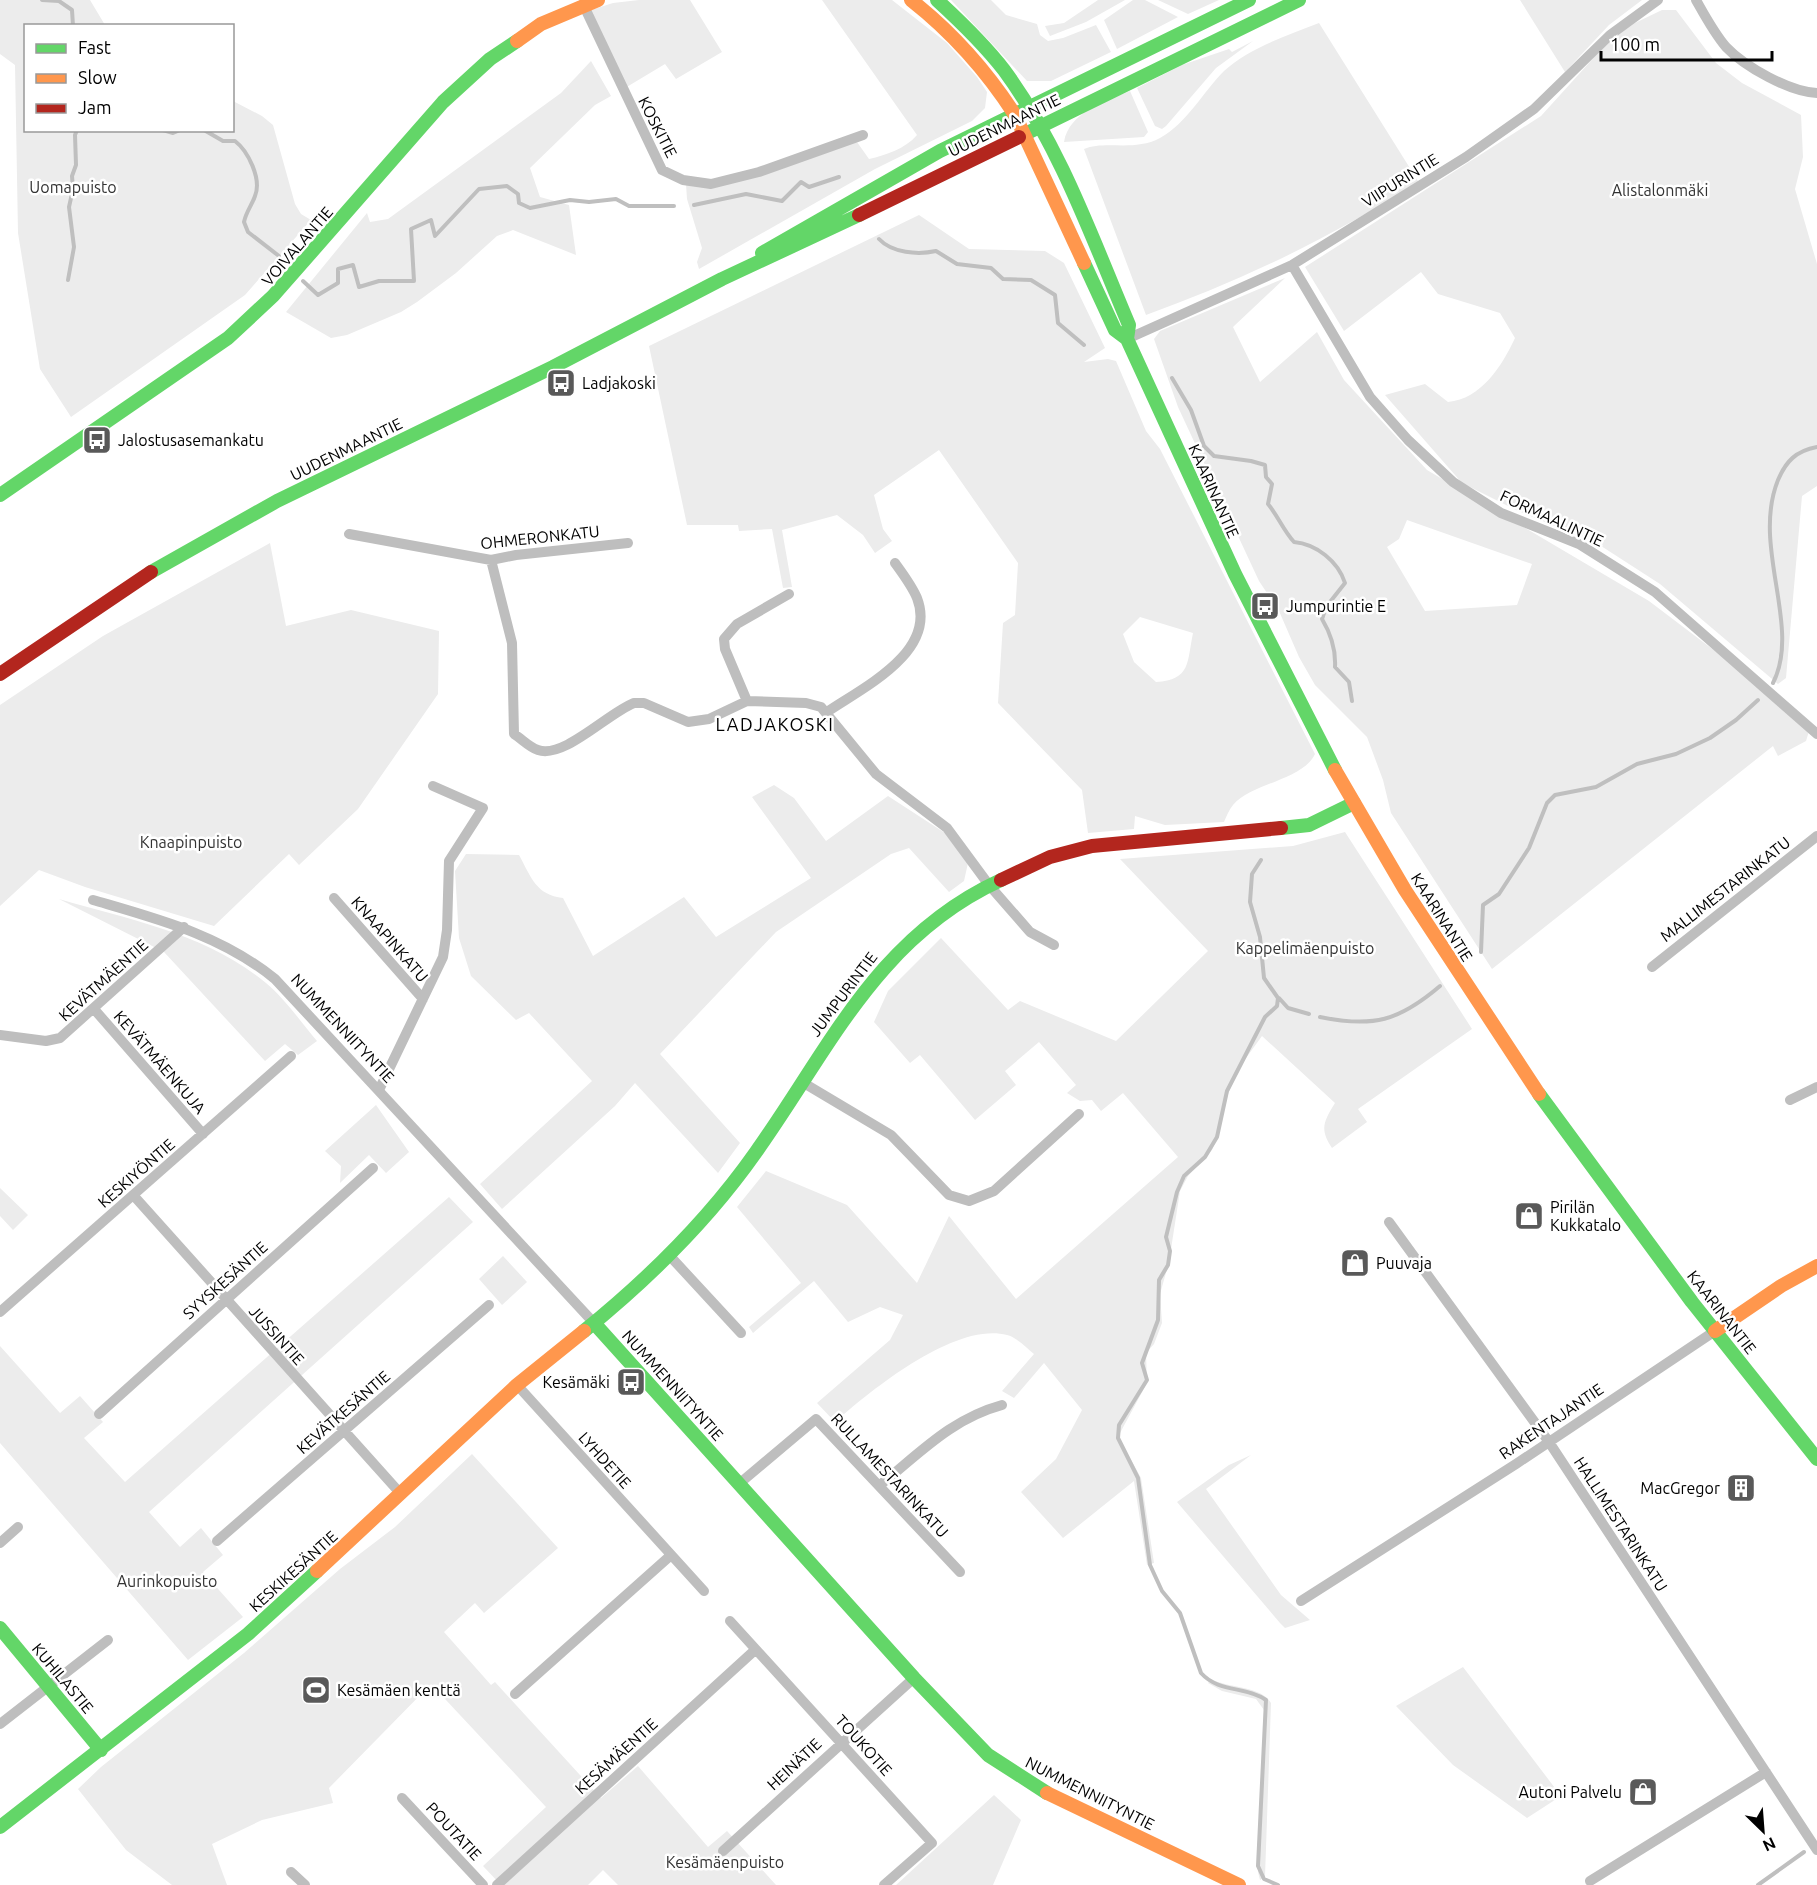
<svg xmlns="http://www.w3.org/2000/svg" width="1817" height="1885" viewBox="0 0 1817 1885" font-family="Ubuntu,sans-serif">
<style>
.green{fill:#ececec;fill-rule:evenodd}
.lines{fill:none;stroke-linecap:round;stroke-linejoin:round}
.stream{stroke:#bfbfbf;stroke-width:4}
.street{stroke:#bebebe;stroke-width:10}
.fast{stroke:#63d668;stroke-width:14}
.slow{stroke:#ff974d;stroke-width:14}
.jam{stroke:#b3261e;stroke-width:14}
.labels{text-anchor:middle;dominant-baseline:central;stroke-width:5;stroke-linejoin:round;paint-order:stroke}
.street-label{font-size:16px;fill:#000;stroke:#fff}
.park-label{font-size:16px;fill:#333;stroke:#fff}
.poi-label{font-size:16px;fill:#000;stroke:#fff;text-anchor:start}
.neighbourhood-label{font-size:18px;letter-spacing:1.5px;fill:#000;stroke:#fff}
</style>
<rect width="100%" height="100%" fill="#fff"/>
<path class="green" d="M0,0H90L105,25L26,26V130H232L233,101L262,116L273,125L295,204L301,214L311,220L245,295L71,417L40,369L18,233L15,65L0,54Z
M639,0H690L722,52L676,79L665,64L625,88L591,10L613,3Z
M822,0H892L947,43L977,77L987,92L985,108L972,121L875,169L699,269L697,262L702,248L687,199L686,184L713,188L857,142L869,159C886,155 905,149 917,135Z
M951,0H991L1006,15L1037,24L1040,35L1048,41L1063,38L1096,25L1111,52L1051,81H1027Z
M1098,0H1125L1086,22L1050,36L1045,26L1064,23Z
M1133,0H1145L1178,17L1117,49L1104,20Z
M1158,0H1219L1188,14Z
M1520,0H1642L1609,25L1565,72Z
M1662,10H1676L1716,63L1742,83L1801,115L1803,157L1795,189L1817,264V486L1802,496L1786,678L1778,684L1660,584L1598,544L1516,510L1462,483L1385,395L1425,384L1448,402C1481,399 1502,366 1515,338L1500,313L1438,294L1421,272L1344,331L1305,267L1541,116L1608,42L1635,23Z
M1319,23L1418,181C1334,237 1240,281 1146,315L1084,149C1105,140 1134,152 1160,138C1187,123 1203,92 1224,71C1249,48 1288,35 1319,23Z
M1253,41L1216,68L1166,126L1162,129L1155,126L1137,88L1182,65L1229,49L1232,52Z
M591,61L611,96L595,105L530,168L540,197L569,205L576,255L513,230L497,236L456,273L417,302L401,312L347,335L331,338L286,312L367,213L370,222L388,219L561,93Z
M1130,91L1148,132L1144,137L1064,142C1069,112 1105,102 1130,91Z
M919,215L969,249L1045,251L1064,263L1105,348L1084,362L1108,359L1116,361L1146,431L1160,449L1315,754C1303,780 1252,783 1233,805C1229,810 1226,817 1224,822L1165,825L1135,816L1134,829L1088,833L1082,790L998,703L1003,623L1015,615L1018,563L939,450L874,495L883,529L892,541L875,553L863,535L837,515L782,530L792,587L783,588L772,529L739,531L738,525H687L649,346ZM1140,617L1193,633C1187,662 1191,680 1156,682L1134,662L1123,634Z
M1285,278L1233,327L1260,382L1317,332L1344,380L1427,470L1649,601L1773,695L1810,728L1806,741L1778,756L1773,746L1492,969L1391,813L1383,780L1367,737L1315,685L1299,657L1279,611L1259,581L1178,407L1154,339L1160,331ZM1407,520L1532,564L1517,605L1425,611L1387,547L1399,539Z
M270,543L286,626L351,610L439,631L438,694L358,809L299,865L289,854L214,926L85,887L39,870L0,906V705L103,636Z
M774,785L794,798L826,841L888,796L945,833L968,863L964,881L949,892L909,848L891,854L776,932L660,1054L740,1143L718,1173L635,1083L615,1106L502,1209L480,1184L592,1081L529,1013L516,1020L471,976L459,938L455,871L466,854L519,855C531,877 536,895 563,898L593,956L684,897L716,937L811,878L752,797Z
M1345,832L1472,1029L1358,1109L1367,1122L1332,1148C1319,1129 1324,1121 1335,1103L1262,1036L1238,1069L1228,1094L1219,1133L1212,1150L1188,1176L1180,1191L1169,1262L1160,1294L1162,1323L1154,1344L1146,1353L1147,1383L1120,1433V1440L1141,1478L1154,1563L1147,1565L1134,1481L1063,1538L1021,1492L1056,1459L1082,1410L1044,1363L1014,1398L1002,1391L1034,1354C1027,1348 1016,1337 1007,1335C956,1321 871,1390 835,1422L817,1403L890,1340L903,1315L880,1307L848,1322L814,1281L753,1333L749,1327L801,1283L737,1207L766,1171L847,1205L917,1283L949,1216L1016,1299L1178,1157L1123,1093L1101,1111L1092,1100L1080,1101L1067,1093L1076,1085L1039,1042L1005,1071L1016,1085L975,1120L920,1055L910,1063L874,1022L888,991L941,938L1008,1010L1020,1001L1116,1041L1208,951L1120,859L1293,846Z
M59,899C131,920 207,934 266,983C285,999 301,1022 317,1041L298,1055L285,1044L265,1061L164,952Z
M376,1105L409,1152L386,1173L369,1155L340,1183L341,1166L325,1151Z
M0,1188L28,1215L13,1230L0,1216Z
M449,1197L473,1222L149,1512L180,1547L201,1528L223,1555L203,1572L243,1617L188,1660L0,1443V1346L60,1413L80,1396L103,1422L84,1438L125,1482Z
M503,1256L527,1282L502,1305L479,1279Z
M472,1454L558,1548L484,1613L475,1603L444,1632L491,1685L495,1682L601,1798L638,1766L708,1847L727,1831L776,1885H618L603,1870L588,1885H501L483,1866L546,1807L431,1684L329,1788L333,1803L262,1820L212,1844L227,1885H172L126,1850L78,1789L101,1767L244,1653L340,1569L395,1527Z
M1251,1455L1206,1489L1281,1595L1310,1620L1285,1628L1280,1623L1177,1502L1229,1465Z
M1463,1667L1561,1796L1527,1818L1453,1765L1396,1706Z
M1211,1679C1227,1688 1262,1686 1271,1703L1265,1877L1260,1880L1258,1872L1264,1710L1256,1699L1222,1691L1208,1683Z
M994,1795L1021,1820L993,1885H896Z"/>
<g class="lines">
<path class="stream" d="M42,0L59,1L72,10L73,26
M163,130L173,133L180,130
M204,130L223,141H235C248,151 262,179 255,196C252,205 246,212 244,222L248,232L279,256
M694,205L746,194L782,201L801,182L809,187L839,177
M879,239C892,253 918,255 936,251L957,264L991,268L1003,279L1031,280L1055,295L1058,323L1084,345
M68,280L74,247L69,207L73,189L72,176L76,165L75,135L77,130
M303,281L318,295L338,283V269L353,265L359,287L379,281H414L411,229L431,220L435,236L479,189L507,186L518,194L519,203L530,208L570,200L589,202L616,199L629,206H674
M1172,378L1191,410L1204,446L1214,456L1251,461L1265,465L1266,477L1272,484L1268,504C1278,516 1283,530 1294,542C1316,544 1338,561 1345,583L1326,607L1322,619C1331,634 1336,649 1335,667L1349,682L1352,701
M1773,683C1802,626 1751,547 1778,480C1786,461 1796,451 1817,447
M1261,860L1252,874L1250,902L1260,937L1264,978L1278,998L1277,1006L1265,1017L1227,1091L1217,1137L1205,1157L1184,1176L1177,1192L1166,1237L1170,1251L1168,1265L1159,1280L1158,1320L1142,1363L1147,1380L1119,1425L1118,1438L1138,1478L1150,1565L1162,1591L1180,1613L1201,1673C1219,1693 1246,1686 1266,1700L1258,1866L1264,1879L1278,1885
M1481,952L1483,905L1499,894L1529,848L1547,803L1555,795L1596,787L1637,764L1676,754L1710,738L1736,720L1758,700
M1279,998L1288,1008L1309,1014
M1320,1017C1373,1028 1399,1021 1440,986
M1758,1885L1804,1852"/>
<path class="street" d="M1696,0C1705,16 1714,33 1726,47C1745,67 1790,92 1817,93
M583,4L662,170L683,180L711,184L759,172L863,135
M1292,265L1370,397L1408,440L1453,482L1501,513L1579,544L1655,592L1817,734
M1127,339L1292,265L1466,157L1534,109L1610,35L1658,0
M349,534L491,560L516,555L628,543
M491,560L512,643L514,734C522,739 529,747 538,750C564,759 608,713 634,703H644L688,722L709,719L747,701L806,703L821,707L876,774L947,828L989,885L1030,932L1054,945
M747,701L725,649L724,639L737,624L789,594
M827,712C862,688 938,652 917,598C912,586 903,574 895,563
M334,898L423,999
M93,900C158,919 221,935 275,979L594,1323
M1652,967L1817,836
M94,1009L203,1134
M0,1035L46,1041L60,1038L184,927
M802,1082L891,1135L949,1195L969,1201L994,1191L1079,1114
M379,1090L443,957L447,930L449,861L483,808L433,786
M1790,1100L1817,1087
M134,1196L400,1493
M1389,1222L1549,1442L1817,1850
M668,1254L741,1333
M0,1312L291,1056
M517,1385L704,1591
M99,1414L373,1168
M740,1483L816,1419L960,1572
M880,1485C920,1453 951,1419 1002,1405
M217,1541L489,1305
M0,1543L18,1527
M1301,1601L1516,1464L1715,1331
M730,1621L932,1843L884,1885
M515,1694L670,1556
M0,1724L108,1640
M402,1798L483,1885
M723,1851L914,1678
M291,1872L305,1885
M1590,1881L1766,1772
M497,1885L755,1650"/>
<path class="fast" d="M937,0C961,22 984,44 1004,70C1060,146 1092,238 1129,325L1127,339
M1019,137L1299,0
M762,253L940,151L1249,0
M1084,263L1115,330L1127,339L1235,574L1335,770
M0,495L228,338L273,296L443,102L490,59L517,41
M151,572L277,501L553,367L722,279L859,215
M1281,828L1309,825L1354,803
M1539,1094L1692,1302L1817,1459
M594,1323L914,1678L988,1755L1047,1793
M584,1331C647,1280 709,1219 756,1152C830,1048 877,937 1001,880
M0,1628L101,1750
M0,1827L248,1634L317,1571"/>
<path class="slow" d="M911,0C953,33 986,70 1015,115L1084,263
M517,41L541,24L598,0
M1335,770L1405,890L1539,1094
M1715,1331L1781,1286L1817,1266
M317,1571L517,1385L584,1331
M1047,1793L1239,1885"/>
<path class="jam" d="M859,215L1019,137
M0,674L151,572
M1001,880L1050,857L1092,846L1281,828"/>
</g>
<defs>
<g id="bus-square" transform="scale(1.5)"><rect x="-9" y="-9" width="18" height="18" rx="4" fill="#595959" stroke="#fff"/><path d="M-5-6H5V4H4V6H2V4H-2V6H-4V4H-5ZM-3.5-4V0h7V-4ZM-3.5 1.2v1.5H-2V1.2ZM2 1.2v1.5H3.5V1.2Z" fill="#fff"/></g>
<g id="shop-square" transform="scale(1.5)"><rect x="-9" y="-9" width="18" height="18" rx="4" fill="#595959" stroke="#fff"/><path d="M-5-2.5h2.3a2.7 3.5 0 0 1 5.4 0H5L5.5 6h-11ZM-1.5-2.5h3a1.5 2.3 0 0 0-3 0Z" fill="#fff"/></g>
<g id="building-square" transform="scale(1.5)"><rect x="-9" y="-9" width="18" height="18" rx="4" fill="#595959" stroke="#fff"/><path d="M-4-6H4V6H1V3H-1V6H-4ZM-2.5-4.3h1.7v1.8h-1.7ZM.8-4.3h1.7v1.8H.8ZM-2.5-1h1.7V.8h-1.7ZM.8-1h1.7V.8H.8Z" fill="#fff"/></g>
<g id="stadium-square" transform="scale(1.5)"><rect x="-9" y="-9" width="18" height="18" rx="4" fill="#595959" stroke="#fff"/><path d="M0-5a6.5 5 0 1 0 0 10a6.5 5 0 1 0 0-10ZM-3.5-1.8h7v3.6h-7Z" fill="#fff"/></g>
</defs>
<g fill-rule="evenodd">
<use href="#bus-square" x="561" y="383"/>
<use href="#bus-square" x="97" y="440"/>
<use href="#bus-square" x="1265" y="606"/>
<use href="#shop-square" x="1529" y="1216"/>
<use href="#shop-square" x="1355" y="1263"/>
<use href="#bus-square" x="631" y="1382"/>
<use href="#building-square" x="1741" y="1488"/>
<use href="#stadium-square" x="316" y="1690"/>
<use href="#shop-square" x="1643" y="1792"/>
</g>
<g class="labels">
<g class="street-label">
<text transform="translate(1004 125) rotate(-26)">UUDENMAANTIE</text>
<text transform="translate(658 127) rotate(63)">KOSKITIE</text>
<text transform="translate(1400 180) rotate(-32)">VIIPURINTIE</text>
<text transform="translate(297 246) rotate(-49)">VOIVALANTIE</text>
<text transform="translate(346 449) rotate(-26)">UUDENMAANTIE</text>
<text transform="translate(1214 491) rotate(66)">KAARINANTIE</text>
<text transform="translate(1552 518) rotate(25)">FORMAALINTIE</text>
<text transform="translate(540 537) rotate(-6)">OHMERONKATU</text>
<text transform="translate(1725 889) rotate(-38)">MALLIMESTARINKATU</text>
<text transform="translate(1442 917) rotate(58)">KAARINANTIE</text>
<text transform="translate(390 939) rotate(49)">KNAAPINKATU</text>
<text transform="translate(103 980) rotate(-42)">KEVÄTMÄENTIE</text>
<text transform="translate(843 994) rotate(-53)">JUMPURINTIE</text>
<text transform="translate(343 1028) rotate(47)">NUMMENNIITYNTIE</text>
<text transform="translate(160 1062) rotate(49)">KEVÄTMÄENKUJA</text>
<text transform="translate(136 1173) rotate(-41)">KESKIYÖNTIE</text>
<text transform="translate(225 1280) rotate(-42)">SYYSKESÄNTIE</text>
<text transform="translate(1722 1312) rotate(52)">KAARINANTIE</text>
<text transform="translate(277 1335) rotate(48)">JUSSINTIE</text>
<text transform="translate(673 1385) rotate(48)">NUMMENNIITYNTIE</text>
<text transform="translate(343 1412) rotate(-41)">KEVÄTKESÄNTIE</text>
<text transform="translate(1551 1421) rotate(-34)">RAKENTAJANTIE</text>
<text transform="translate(605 1460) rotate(48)">LYHDETIE</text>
<text transform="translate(890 1475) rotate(47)">RULLAMESTARINKATU</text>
<text transform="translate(1621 1524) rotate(57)">HALLIMESTARINKATU</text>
<text transform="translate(293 1571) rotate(-42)">KESKIKESÄNTIE</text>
<text transform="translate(63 1678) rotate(50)">KUHILASTIE</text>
<text transform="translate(864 1745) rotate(48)">TOUKOTIE</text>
<text transform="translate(616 1756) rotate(-42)">KESÄMÄENTIE</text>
<text transform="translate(794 1764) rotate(-43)">HEINÄTIE</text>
<text transform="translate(1090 1793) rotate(27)">NUMMENNIITYNTIE</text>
<text transform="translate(454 1831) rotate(47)">POUTATIE</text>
</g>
<g class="park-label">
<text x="73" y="187">Uomapuisto</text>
<text x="1660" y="190">Alistalonmäki</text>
<text x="191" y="842">Knaapinpuisto</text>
<text x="1305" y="948">Kappelimäenpuisto</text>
<text x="167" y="1581">Aurinkopuisto</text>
<text x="725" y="1862">Kesämäenpuisto</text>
</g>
<g class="poi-label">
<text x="582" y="383">Ladjakoski</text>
<text x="118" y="440">Jalostusasemankatu</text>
<text x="1286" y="606">Jumpurintie E</text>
<text x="1550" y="1207">Pirilän<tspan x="1550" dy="18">Kukkatalo</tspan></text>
<text x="1376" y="1263">Puuvaja</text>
<text x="610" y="1382" text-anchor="end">Kesämäki</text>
<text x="1720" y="1488" text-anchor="end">MacGregor</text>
<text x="337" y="1690">Kesämäen kenttä</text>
<text x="1622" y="1792" text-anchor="end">Autoni Palvelu</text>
</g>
<g class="neighbourhood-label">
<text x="775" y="724">LADJAKOSKI</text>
</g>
</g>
<rect x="24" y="24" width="210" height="108" fill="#ffffff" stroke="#999999" stroke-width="1.5"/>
<rect x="36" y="44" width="30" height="9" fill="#63d668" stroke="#999999" stroke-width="1.5"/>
<text x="78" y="54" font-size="18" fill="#000000">Fast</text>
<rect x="36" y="74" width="30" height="9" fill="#ff974d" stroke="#999999" stroke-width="1.5"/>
<text x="78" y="84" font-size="18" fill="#000000">Slow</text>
<rect x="36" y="104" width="30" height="9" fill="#b3261e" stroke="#999999" stroke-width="1.5"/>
<text x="78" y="114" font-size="18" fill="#000000">Jam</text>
<g transform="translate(1763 1831) rotate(155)" stroke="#ffffff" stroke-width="4.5" paint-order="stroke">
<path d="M0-4.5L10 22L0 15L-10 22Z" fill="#000000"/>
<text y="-9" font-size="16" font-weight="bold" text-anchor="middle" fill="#000000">N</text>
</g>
<path d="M1601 51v9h171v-9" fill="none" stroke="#000000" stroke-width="3"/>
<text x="1610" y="51" font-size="18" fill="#000000" stroke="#ffffff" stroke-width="4.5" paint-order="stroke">100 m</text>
</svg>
